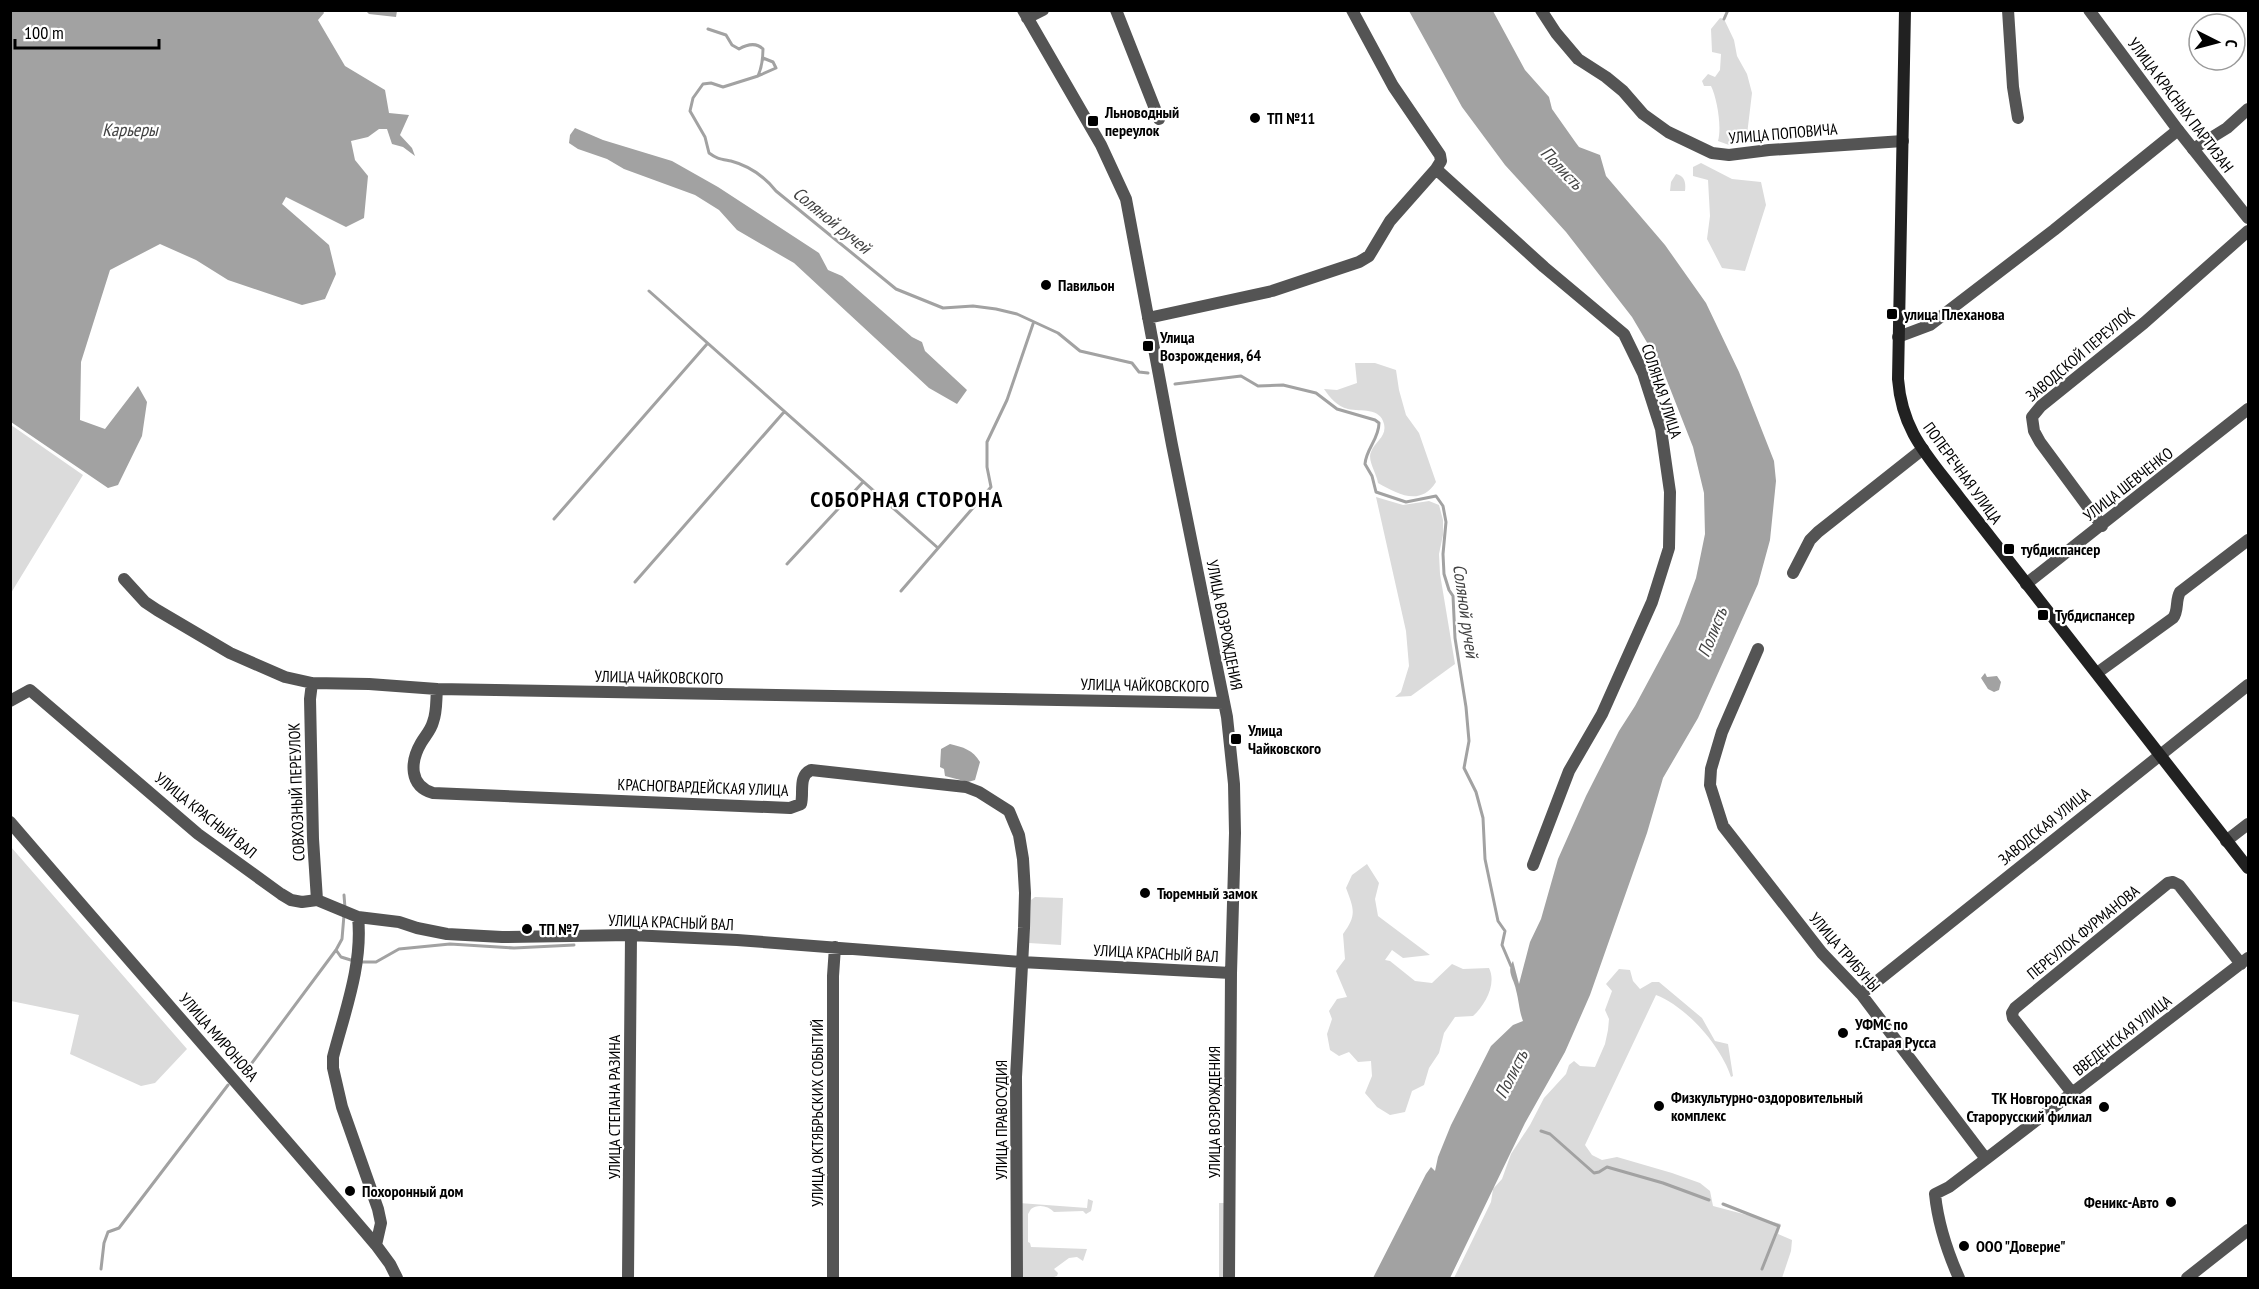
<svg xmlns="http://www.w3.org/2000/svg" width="2259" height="1289" viewBox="0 0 2259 1289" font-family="'PT Sans Narrow',sans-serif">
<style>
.green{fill:#dbdbdb}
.water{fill:#a2a2a2}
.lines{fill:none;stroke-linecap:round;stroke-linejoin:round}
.stream{stroke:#a2a2a2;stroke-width:3}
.minor{stroke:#545454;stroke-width:12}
.tertiary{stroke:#545454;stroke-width:12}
.secondary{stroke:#212121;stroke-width:12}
.poi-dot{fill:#000;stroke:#fff;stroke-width:2}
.labels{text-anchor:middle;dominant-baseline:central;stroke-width:4.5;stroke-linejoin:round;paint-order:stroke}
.street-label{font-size:16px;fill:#000;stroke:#fff}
.poi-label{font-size:16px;font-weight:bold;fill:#000;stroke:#fff;text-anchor:start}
.water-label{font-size:18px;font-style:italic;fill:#434343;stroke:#fff}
.district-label{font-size:22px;font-weight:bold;letter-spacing:1.5px;fill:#000;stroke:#fff}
</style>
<rect width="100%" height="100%" fill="#fff"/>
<path class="green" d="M1720,18L1724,19L1734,40L1737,56L1747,74L1752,93L1746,143L1729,145L1718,141C1722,127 1717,98 1711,86H1704L1702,81L1708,74L1715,77L1720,70L1721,54L1712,52L1711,29Z
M1701,163L1732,179L1761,182L1766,205L1745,271L1722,268L1707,239L1710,216L1708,180L1693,176V167Z
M1676,174C1685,176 1686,183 1685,191H1670L1671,182Z
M1355,363H1375L1396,370L1399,390L1406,415L1419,433L1436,482C1420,507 1398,494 1378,483C1377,474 1367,460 1371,452C1375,441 1387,437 1384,424C1380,407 1361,412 1348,409C1337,406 1330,398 1324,389L1337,390L1357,383Z
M11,425L83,475L11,593Z
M1376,497L1403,505L1429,501L1439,505L1443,520V535L1439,554L1440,574L1455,664L1411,696L1395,697L1401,692L1409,666L1406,631Z
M11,847L187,1049L155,1083L141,1086L70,1054L79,1015L11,1001Z
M1367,864L1379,883L1375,899L1378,916L1430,955L1403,958L1392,950L1385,960L1390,961L1415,981L1432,983L1452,964L1463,969L1489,968C1497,984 1485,1005 1473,1016L1455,1017L1444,1033L1439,1053L1429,1068L1424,1085L1412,1091L1405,1112L1390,1115L1377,1107L1365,1093L1372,1076L1371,1061L1358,1062L1349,1052L1339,1056L1330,1050L1327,1034L1332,1019L1329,1011L1337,999L1347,997L1336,971L1345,959L1343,934C1357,915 1354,909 1346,888L1352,875Z
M1035,897L1063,898L1061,945L1029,943L1031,900Z
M1619,969L1630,970L1633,981L1640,989L1652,982H1659L1702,1018L1715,1041L1728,1044L1733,1076L1731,1077C1721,1046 1687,1007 1656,995L1585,1145L1592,1155L1602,1160L1617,1157L1672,1173L1700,1183L1710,1191L1713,1206L1781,1224L1778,1234L1792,1240L1791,1251L1782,1278H1454L1491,1202L1493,1189L1502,1179L1511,1154L1530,1125L1544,1098L1566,1074L1569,1065L1574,1061L1580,1066L1595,1067L1605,1044L1608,1030L1609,1019L1605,1010L1612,991L1606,984Z
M1088,1199L1093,1201L1091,1211L1086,1214L1083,1211L1054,1212C1048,1205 1037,1204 1031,1209L1028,1214V1242L1030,1243L1031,1247L1087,1249L1083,1261L1077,1257L1069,1258L1054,1269L1058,1273L1057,1276L1051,1278H1019V1203L1087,1208Z
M1219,1203H1224V1278H1219Z"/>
<path class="water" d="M11,10L323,11L324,13L318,20L345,66L385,90L389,113L409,115L400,135L412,148L415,156L403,147L392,144L387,129H379L368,137L351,141L355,160L368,176L364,218L346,227L286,197L282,204L329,245L336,274L325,299L302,305L228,280L196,260L160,244L110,270L81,362L80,420L105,429L138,386L147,402L142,436L118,485L108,488L11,422Z
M366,11H397L396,17L369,14Z
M1409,11H1493L1525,70L1549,97L1552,109L1576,143L1579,147L1600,155L1606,176L1665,245L1706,303L1739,372L1774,461L1776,481L1770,540L1758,584L1698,718L1663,778L1647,833L1590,995L1565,1052L1525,1123L1450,1278H1373L1426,1174L1431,1167L1435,1171L1438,1157L1451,1125L1491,1046L1513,1025L1523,1021C1519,1010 1519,1001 1516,990C1514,979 1506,972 1513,961L1519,984L1530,942L1541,919L1558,859L1586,796L1619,731L1635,706L1679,624L1696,578L1705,534L1704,493L1693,447L1662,368L1632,317L1566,232L1505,165L1462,107Z
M575,128L603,140L672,161L718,187L819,253L828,270L842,276L912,337L922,342L925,351L967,390L957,404L929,388L794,263L737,230L719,210L695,195L624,169L607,159L578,149L569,143L570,135Z
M1985,673L1987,677L1997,676L2001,682L1999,690L1994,692L1988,689L1981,678Z
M950,744C963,747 973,750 980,762L975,780L968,782L945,776L944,769L940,767L941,749Z"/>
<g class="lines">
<path class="stream" d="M1724,19L1728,10
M708,29L726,35L732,45L739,49C746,45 756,42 763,49C763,59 762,67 758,76L723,87L711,83L703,84L693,98L690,111L705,137L709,153C717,159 721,159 731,161C750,166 764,176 776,191L896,289L943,308L973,306L996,309L1017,314L1058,333L1080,351L1132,363L1139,372L1148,373
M758,76L776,68L773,62L763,58
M649,291L938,548
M1175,384L1241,376L1258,386L1283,385L1316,393L1337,409L1375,420L1379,423C1379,439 1366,449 1365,464L1372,476L1376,492L1406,502L1436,496L1443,506L1446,522L1443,554L1444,574L1449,590L1453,596L1455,638L1466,707L1469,741L1464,768L1476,792L1483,818L1485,859L1498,921L1505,931L1502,945L1511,966
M554,519L707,344
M787,564L863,482
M635,582L784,412
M901,591L991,487L987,467V442L1007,400L1033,324
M344,895L345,908
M336,950L341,957L354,961
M363,962H376L399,949L450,944L514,948L574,945
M243,1075L336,950L342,939L344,915
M1541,1131L1550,1134L1594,1173L1599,1172L1607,1167L1663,1183L1709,1200
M1723,1204L1779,1226L1762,1269
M101,1269L104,1243L108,1232L119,1228L228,1085"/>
<path class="minor" d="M1023,10L1101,145L1126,199L1172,445L1227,717L1234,784L1235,833L1231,973L1229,1278
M1116,10L1159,119
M1352,10L1393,86L1440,155L1441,161L1436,169L1544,267L1624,334L1643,373L1661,429L1670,492L1669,548L1652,602L1602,714L1569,771L1533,865
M1541,10L1556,33L1578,59L1606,77L1623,91L1643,114L1668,132L1712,153L1729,155L1769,150L1903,141
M2008,10L2013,87L2018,118
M1027,18L1043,10
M2193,149L2227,128L2248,109
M1148,318L1272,291L1359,262L1369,256L1390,221L1436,169
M1898,337L1930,325L2054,230L2178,130
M2102,526L2040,442L2034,431L2032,417L2041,406L2144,323L2248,231
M1793,573L1810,540L1818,532L1923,449
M124,579L145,602L157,610L230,653L285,677L312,683L369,684L437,689L1224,703
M2026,584L2248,409
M1758,649L1722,732L1711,769L1710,785L1723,826L1822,953L1861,994L1986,1159L1949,1187L1935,1194C1938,1224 1947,1251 1959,1278
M2097,673L2173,618C2179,610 2175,601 2180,592L2248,540
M312,683L310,699L313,839L317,900
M437,689C436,700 437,712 433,722C431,730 425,736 421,743C410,762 409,786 433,793L790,808L801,804C804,792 798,776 811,770L966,787L979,792L1009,811L1019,835L1023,859L1025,893L1024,928L1016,1077L1017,1278
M10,701L30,690L198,834L281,894L291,900L302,902L317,900L358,917L399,922L417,928L447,934L502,937L631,935L737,940L1021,962L1231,973
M10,822C132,964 255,1103 376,1245L390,1264L397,1278
M2226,841L2248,824
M358,917C363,964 345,1011 333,1057V1068L342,1107L378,1209L381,1223L376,1245
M1861,994L2248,685
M2073,1094L2013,1018L2012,1013L2015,1008L2168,883L2173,882L2179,885L2241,964
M1986,1159L2248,958
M628,1278L631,935
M833,1278V976L835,947
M2187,1278L2248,1230"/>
<path class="tertiary" d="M2089,10L2178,130L2248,218"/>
<path class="secondary" d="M1905,10L1898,379C1902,432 1928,456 1959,497L2248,868"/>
</g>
<g class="poi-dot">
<circle cx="1255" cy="118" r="6"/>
<rect x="1087" y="115" width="12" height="12" rx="3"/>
<circle cx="1046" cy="285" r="6"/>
<rect x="1886" y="308" width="12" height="12" rx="3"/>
<rect x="1142" y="340" width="12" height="12" rx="3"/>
<rect x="2003" y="543" width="12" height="12" rx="3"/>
<rect x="2037" y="609" width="12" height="12" rx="3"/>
<rect x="1230" y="733" width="12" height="12" rx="3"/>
<circle cx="1145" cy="893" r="6"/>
<circle cx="527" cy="929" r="6"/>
<circle cx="1843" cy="1033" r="6"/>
<circle cx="1659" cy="1106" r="6"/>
<circle cx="2104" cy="1107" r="6"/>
<circle cx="350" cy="1191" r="6"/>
<circle cx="2171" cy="1202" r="6"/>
<circle cx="1964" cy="1246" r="6"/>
</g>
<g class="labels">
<g class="street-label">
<text transform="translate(2181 105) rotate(53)">УЛИЦА КРАСНЫХ ПАРТИЗАН</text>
<text transform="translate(1783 133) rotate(-5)">УЛИЦА ПОПОВИЧА</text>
<text transform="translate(2080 354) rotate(-40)">ЗАВОДСКОЙ ПЕРЕУЛОК</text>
<text transform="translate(1662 391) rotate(72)">СОЛЯНАЯ УЛИЦА</text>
<text transform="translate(1963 473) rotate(54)">ПОПЕРЕЧНАЯ УЛИЦА</text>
<text transform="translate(2128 484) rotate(-38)">УЛИЦА ШЕВЧЕНКО</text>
<text transform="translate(1225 625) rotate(79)">УЛИЦА ВОЗРОЖДЕНИЯ</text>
<text transform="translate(659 677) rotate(1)">УЛИЦА ЧАЙКОВСКОГО</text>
<text transform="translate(1145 685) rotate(1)">УЛИЦА ЧАЙКОВСКОГО</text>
<text transform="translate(703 787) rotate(2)">КРАСНОГВАРДЕЙСКАЯ УЛИЦА</text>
<text transform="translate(296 792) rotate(-92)">СОВХОЗНЫЙ ПЕРЕУЛОК</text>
<text transform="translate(206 815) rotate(39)">УЛИЦА КРАСНЫЙ ВАЛ</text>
<text transform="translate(2044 826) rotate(-39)">ЗАВОДСКАЯ УЛИЦА</text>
<text transform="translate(671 922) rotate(2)">УЛИЦА КРАСНЫЙ ВАЛ</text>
<text transform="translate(2083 932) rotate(-39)">ПЕРЕУЛОК ФУРМАНОВА</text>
<text transform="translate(1845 952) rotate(49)">УЛИЦА ТРИБУНЫ</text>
<text transform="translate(1156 953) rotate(3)">УЛИЦА КРАСНЫЙ ВАЛ</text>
<text transform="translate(2122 1035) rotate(-38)">ВВЕДЕНСКАЯ УЛИЦА</text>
<text transform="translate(219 1037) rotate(49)">УЛИЦА МИРОНОВА</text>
<text transform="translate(614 1107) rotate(-90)">УЛИЦА СТЕПАНА РАЗИНА</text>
<text transform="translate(1214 1112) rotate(-90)">УЛИЦА ВОЗРОЖДЕНИЯ</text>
<text transform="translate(817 1113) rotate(-90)">УЛИЦА ОКТЯБРЬСКИХ СОБЫТИЙ</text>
<text transform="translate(1001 1120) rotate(-90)">УЛИЦА ПРАВОСУДИЯ</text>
</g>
<g class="poi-label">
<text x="1105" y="112">Льноводный<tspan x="1105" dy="18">переулок</tspan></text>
<text x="1267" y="118">ТП №11</text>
<text x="1058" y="285">Павильон</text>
<text x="1904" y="314">улица Плеханова</text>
<text x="1160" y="337">Улица<tspan x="1160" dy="18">Возрождения, 64</tspan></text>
<text x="2021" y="549">тубдиспансер</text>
<text x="2055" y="615">Тубдиспансер</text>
<text x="1248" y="730">Улица<tspan x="1248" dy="18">Чайковского</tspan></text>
<text x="1157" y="893">Тюремный замок</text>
<text x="539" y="929">ТП №7</text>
<text x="1855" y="1024">УФМС по<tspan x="1855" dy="18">г.Старая Русса</tspan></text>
<text x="1671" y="1097">Физкультурно-оздоровительный<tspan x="1671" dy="18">комплекс</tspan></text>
<text x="2092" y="1098" text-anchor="end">ТК Новгородская<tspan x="2092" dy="18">Старорусский филиал</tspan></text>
<text x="362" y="1191">Похоронный дом</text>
<text x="2159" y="1202" text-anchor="end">Феникс-Авто</text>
<text x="1976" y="1246">ООО "Доверие"</text>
</g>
<g class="water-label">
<text x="130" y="129">Карьеры</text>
<text transform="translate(1562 168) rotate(46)">Полисть</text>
<text transform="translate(832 220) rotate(39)">Соляной ручей</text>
<text transform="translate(1466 611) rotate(82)">Соляной ручей</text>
<text transform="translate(1712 632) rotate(-68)">Полисть</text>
<text transform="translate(1511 1074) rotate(-63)">Полисть</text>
</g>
<g class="district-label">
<text x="907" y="499">СОБОРНАЯ СТОРОНА</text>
</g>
</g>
<rect width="2259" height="1289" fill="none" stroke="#000000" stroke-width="24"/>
<g transform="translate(2217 42) rotate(96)"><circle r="28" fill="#ffffff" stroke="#999999" stroke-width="1.5"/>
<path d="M0-4.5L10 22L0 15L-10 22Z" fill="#000000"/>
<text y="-9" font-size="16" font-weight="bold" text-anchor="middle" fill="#000000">С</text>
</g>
<path d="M15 39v9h144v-9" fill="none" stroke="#000000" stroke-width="3"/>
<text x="24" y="39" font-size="18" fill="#000000" stroke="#ffffff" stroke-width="4.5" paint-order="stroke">100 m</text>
</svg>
